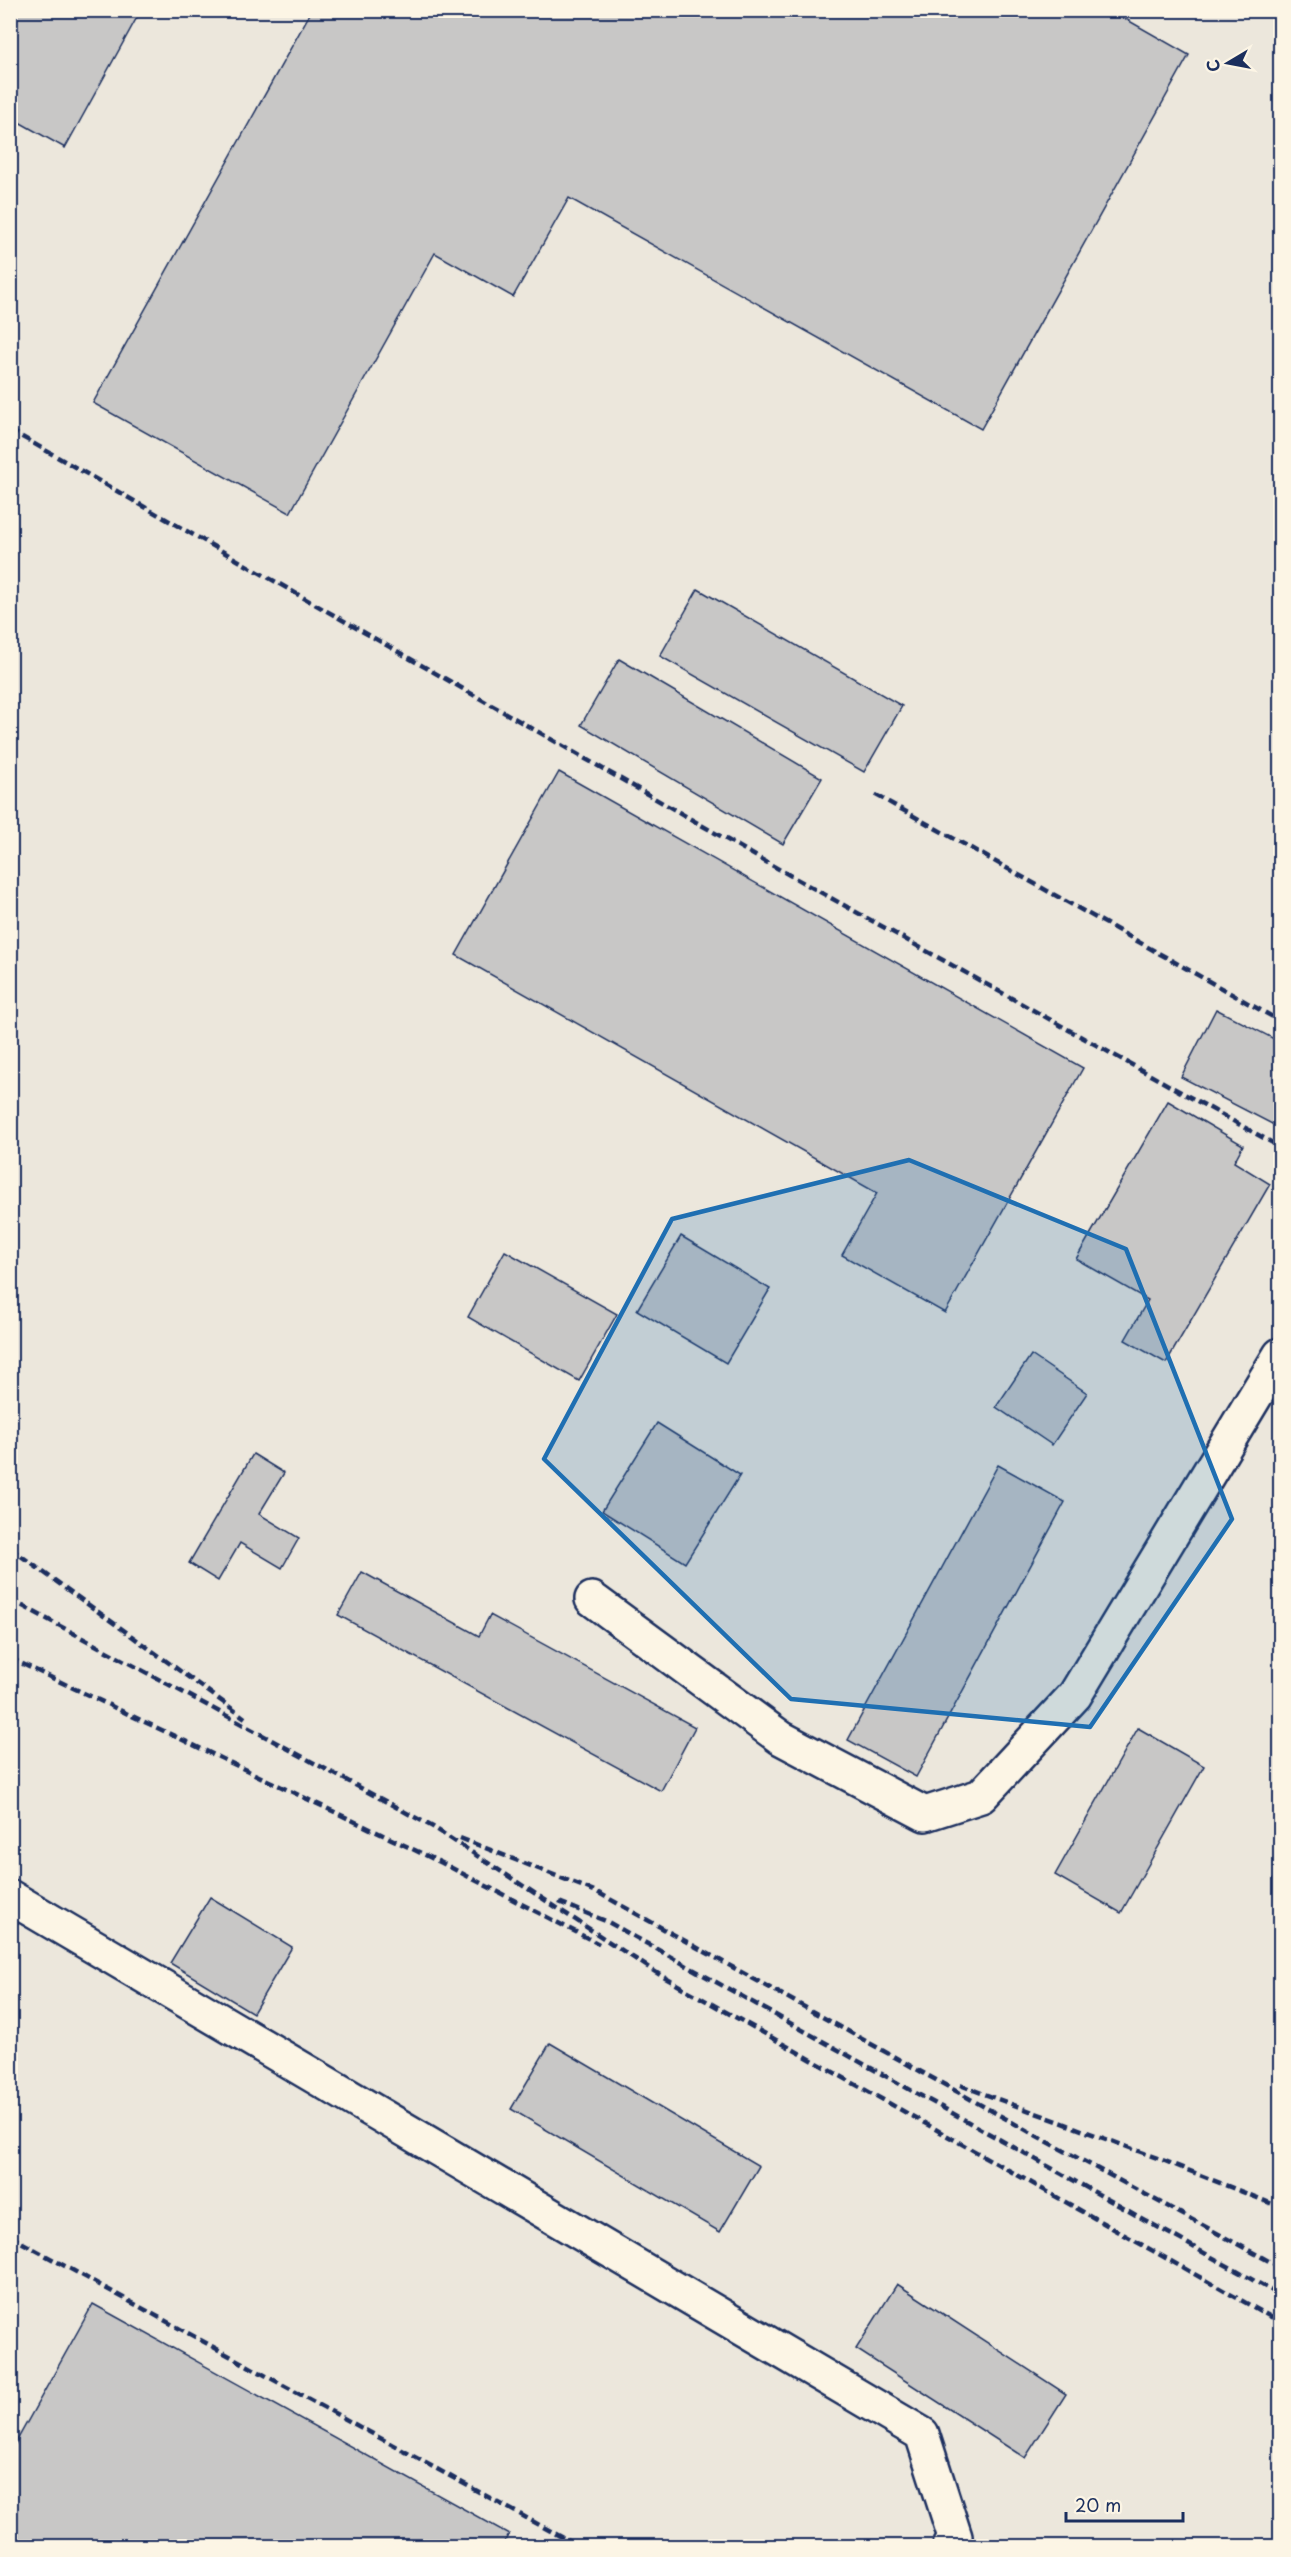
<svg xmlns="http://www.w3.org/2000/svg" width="1291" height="2557" viewBox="0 0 1291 2557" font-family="'Playpen Sans',sans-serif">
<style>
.built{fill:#ece7dc}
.building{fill:#c8c7c6;stroke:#1b2f5e;stroke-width:1.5}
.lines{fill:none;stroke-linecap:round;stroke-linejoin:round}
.minor-casing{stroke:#1b2f5e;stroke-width:38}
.minor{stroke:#fcf5e5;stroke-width:33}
.rail{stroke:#1b2f5e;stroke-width:4.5;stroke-dasharray:9 4.5;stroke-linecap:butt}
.marked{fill:#1f6fb2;fill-opacity:0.2;stroke:#1f6fb2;stroke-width:4.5;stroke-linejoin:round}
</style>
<rect width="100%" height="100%" fill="#fcf5e5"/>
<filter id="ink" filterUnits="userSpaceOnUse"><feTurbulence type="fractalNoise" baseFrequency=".0167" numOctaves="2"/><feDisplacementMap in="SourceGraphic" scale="12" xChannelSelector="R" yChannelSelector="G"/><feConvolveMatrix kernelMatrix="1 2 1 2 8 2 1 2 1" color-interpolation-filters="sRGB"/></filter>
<g filter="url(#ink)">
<path class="built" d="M11,11H1280V2546H11Z"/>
<path class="building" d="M16,10H141L65,148L10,117V20Z
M312,10H1110L1189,55L981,429L569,198L513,297L435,253L290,513L93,403Z
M698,589L902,706L864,772L660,656Z
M619,659L822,778L783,844L581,725Z
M559,772L1083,1068L945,1313L842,1255L877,1193L456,955Z
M1216,1009L1280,1042V1112L1274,1125L1181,1077Z
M1168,1101L1243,1145L1234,1162L1270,1184L1166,1363L1125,1340L1148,1300L1076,1259Z
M681,1236L770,1289L726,1363L637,1310Z
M505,1251L617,1314L579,1381L468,1317Z
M1031,1355L1087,1393L1052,1445L996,1407Z
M657,1423L740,1475L685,1563L602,1511Z
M253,1454L284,1473L259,1514L299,1538L282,1568L240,1543L218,1581L189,1563Z
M998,1465L1065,1502L916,1777L848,1740Z
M362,1572L479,1636L490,1615L695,1727L661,1791L338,1615Z
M1138,1728L1204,1766L1121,1913L1055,1875Z
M210,1897L292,1947L253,2013L170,1963Z
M550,2043L759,2166L720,2232L511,2109Z
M897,2284L1066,2394L1025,2458L856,2349Z
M93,2304L509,2534L502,2546H10V2453Z"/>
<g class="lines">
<g class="minor-casing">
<path id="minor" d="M592,1599L781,1738L925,1814L981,1796L1075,1695L1280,1355
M10,1897L922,2434L955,2537L950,2546"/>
</g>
<use href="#minor" class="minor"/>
<path class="rail" d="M10,430L766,862L1280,1147
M876,795L1280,1021
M10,1548L245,1718
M10,1599L433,1827L660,1975L1280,2322
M10,1658L442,1863L599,1944
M460,1838L597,1892L1037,2136L1280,2267
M559,1902L608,1922L1280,2295
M960,2085L1160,2159L1280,2207
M10,2236L578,2546"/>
</g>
</g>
<path class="marked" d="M909,1160L1126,1249L1232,1519L1090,1727L791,1699L544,1459L672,1219Z"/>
<rect width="1291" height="2557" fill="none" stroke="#fcf5e5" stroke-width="36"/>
<rect x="18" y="18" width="1255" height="2521" fill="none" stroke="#1b2f5e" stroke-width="2" filter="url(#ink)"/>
<g transform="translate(1228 63) rotate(260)" stroke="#fcf5e5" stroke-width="4.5" paint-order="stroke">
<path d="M0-4.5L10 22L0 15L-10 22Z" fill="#1b2f5e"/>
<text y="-9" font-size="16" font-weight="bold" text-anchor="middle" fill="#1b2f5e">С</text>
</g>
<path d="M1066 2512v9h117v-9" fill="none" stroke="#1b2f5e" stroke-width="3"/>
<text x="1075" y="2512" font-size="18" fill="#1b2f5e" stroke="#fcf5e5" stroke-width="4.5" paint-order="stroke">20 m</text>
</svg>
